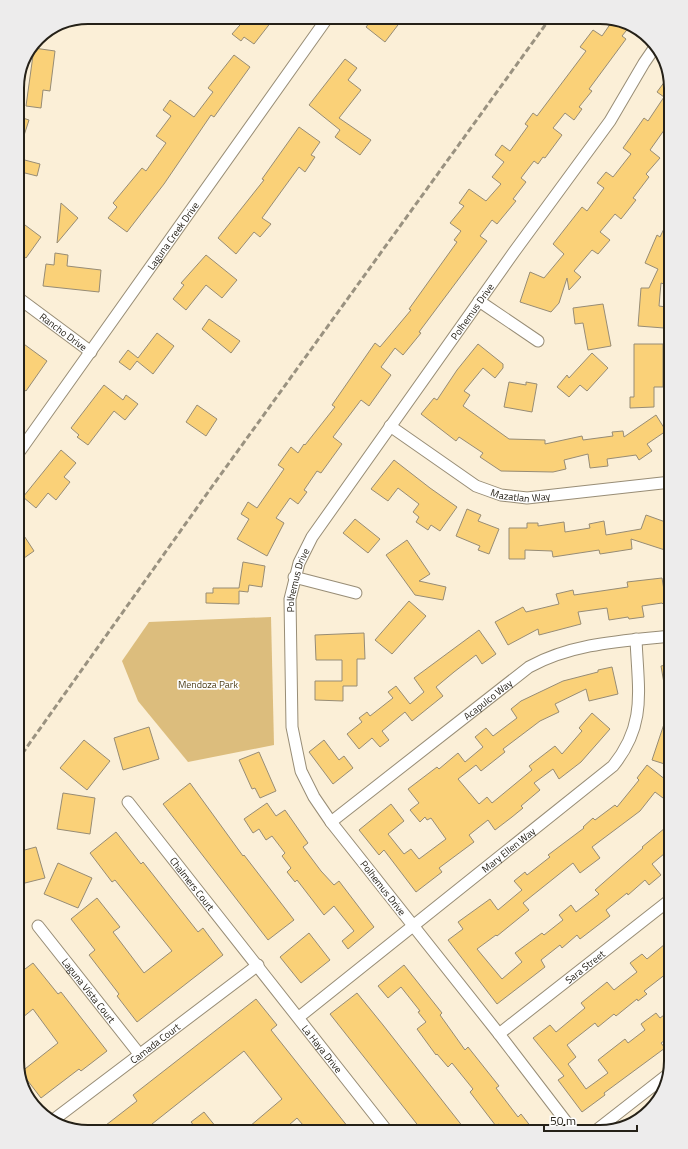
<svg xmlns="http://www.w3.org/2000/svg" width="688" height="1149" viewBox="0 0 688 1149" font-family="'Titillium Web',sans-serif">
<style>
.green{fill:#dcbd7d}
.building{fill:#fad178;stroke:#978c75}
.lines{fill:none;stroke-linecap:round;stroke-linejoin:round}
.street-casing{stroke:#988d76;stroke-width:13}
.street{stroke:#fff;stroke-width:11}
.rail{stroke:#9a9280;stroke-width:3;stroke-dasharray:6 3;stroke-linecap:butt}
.labels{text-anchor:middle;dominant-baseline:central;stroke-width:3.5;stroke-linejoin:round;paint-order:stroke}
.street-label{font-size:10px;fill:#252118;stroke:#fefefe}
.park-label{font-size:10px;fill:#4f3f19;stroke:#fefefe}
.rim{fill:none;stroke:#252118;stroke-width:2}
</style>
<rect width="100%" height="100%" fill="#fbefd7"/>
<path class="green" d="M271,617L274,745L188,762L138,701L122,661L149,622Z"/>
<path class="building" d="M247,17H275L254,44L244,37L241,41L232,34Z
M374,17H404L385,42L366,27Z
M613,20L630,26L622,36L626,39L589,89L592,91L579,107L582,109L574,120L565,113L553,128L562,135L545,158L543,157L538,164L534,161L521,178L526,182L513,199L516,201L497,224L492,220L480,236L487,241L419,332L421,333L403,355L395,348L381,367L391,375L369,406L361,400L333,437L342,444L321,473L317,471L304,490L307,492L298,504L290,498L276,518L284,523L267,556L237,539L249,519L241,514L248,502L257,508L284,469L278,465L291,447L298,453L304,444L305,445L335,407L332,405L375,343L380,347L411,310L409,309L457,242L454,240L461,231L450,223L464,206L459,203L469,189L486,201L501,184L492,177L504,162L495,155L502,145L510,151L528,126L525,124L533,113L537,116L586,51L580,47L593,30L602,36Z
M34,48L55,51L50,91L43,90L41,108L26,106Z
M234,55L250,67L214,117L211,115L164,184L127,232L108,218L117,207L113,203L142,168L146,171L166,143L156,136L171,116L163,110L170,100L194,117L213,92L208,88Z
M345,59L357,68L348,80L361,90L339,118L371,140L360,155L335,137L340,130L309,105Z
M668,77L671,88V129L667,126L650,150L660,158L646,174L649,177L633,198L636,200L621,219L615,214L600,232L610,240L598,254L592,250L574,271L581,277L569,290L567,278L559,303L551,312L520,302L530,272L544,278L564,254L553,244L582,207L587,211L604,188L597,183L606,172L613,177L631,154L623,148L644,118L648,121L664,97L657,92Z
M17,116L29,120L19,151H17Z
M299,127L320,142L311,155L315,157L305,172L299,167L262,218L271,224L260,237L254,232L236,254L218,238L264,180L262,179Z
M17,158L40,164L37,176L17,171Z
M61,203L78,218L57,243Z
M671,214V275L667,285L661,283L659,306L666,307L664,328L638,326L641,288H649L658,269L645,263L657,235L660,237Z
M17,219L41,237L26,258L17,252Z
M55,253L68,255L67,266L101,270L99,292L43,286L46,264L54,265Z
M206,255L237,280L222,298L206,285L186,310L173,299L184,285L181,283Z
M603,304L611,346L588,350L583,323L575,324L573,308Z
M209,319L240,341L231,353L202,329Z
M157,333L174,346L153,374L137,361L130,370L119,362L128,350L138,358Z
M17,339L47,361L26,391L17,385Z
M478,344L503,364V368L495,378L483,368L464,391L470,395L463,406L509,439L545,440V444L582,436L583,440L613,436L612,432L623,431L624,437L656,415L666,431L647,444L652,451L639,460L636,455L607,459L608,466L590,468L588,454L564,460L566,469L553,472L501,471L480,457L483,453L459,437L456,441L421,414L434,398L437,400L457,370Z
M634,344H663V387H654V407L630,408V397H634Z
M592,353L608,368L587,391L580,385L569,397L557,387L567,375L569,378Z
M509,382L526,385V382L537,384L532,412L504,407Z
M104,385L123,400L126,395L138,404L125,420L114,411L88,445L77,437L79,435L71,428Z
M197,405L217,419L206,436L186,422Z
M61,450L76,463L64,477L70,482L56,500L48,493L36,508L23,497Z
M394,460L430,488L457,507L440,531L431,525L428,530L416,522L419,517L413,512L419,504L398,488L388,501L371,489Z
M467,509L481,515L478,521L499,529L489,554L478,550L480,546L456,536Z
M646,515L671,524V543L668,551L631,539L632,549L600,554L599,550L553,557L552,551L525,550V559H509V528H527V523H538V526L564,522L565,532L590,528L589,524L604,521L606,535L641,529Z
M355,519L380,539L368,553L343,533Z
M17,525L34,551L17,563Z
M407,540L430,574L419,581L446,587L443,600L415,595L386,555Z
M243,562L265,566L262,587L249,585L248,592L239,591V604L206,603V593H213V588H239Z
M662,578L664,590L671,582V612L662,603L642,606L644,617L629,619L628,617L609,620L607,608L578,612L581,624L539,635L538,629L508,645L495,622L523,607L526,612L559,604L556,594L573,590L574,595L628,587L627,582Z
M409,601L426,616L392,654L375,640Z
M479,630L496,654L482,664L476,655L454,672L436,687L443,696L412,721L405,712L382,731L389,740L380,747L372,738L359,749L347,734L362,722L359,718L367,712L370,716L393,698L388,692L396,686L410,704L424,692L414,678Z
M364,633L365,659H357V686H343V701L315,700V681H342V660H316L315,635Z
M671,664V695H666L661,666Z
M612,667L618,694L589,701L586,689L555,704L559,712L540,721L503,749L505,752L481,771L476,765L458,779L479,804L487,797L492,803L532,770L529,766L555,746L562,754L582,731L579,728L592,713L610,729L581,762L559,779L553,769L534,783L540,790L521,806L523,808L512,817L495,830L488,820L469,835L474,842L439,868L442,872L416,892L384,850L379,855L359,830L391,804L404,821L388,834L404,854L411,849L419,859L446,839L431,818L427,820L425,817L420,822L410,810L419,803L408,789L437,767L439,769L458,753L465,762L483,747L475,737L486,728L493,736L517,718L511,709L521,701L563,681L598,672V670Z
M669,709L671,710V766L652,760Z
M149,727L159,759L123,770L114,738Z
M84,740L110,761L87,790L60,768Z
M324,740L339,760L344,756L353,768L333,784L309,752Z
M259,752L276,791L260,798L255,788L252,789L239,760Z
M647,765L671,784V796L667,801L655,792L640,811L592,847L600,858L580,873L573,863L523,903L529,910L497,936L496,935L477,949L502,979L522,962L515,953L542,933L544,935L563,920L559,915L571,905L576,912L599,894L595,890L643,848L642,847L671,823V848L652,864L661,875L649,885L645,880L628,895L627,893L606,910L610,916L580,939L577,935L562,948L560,945L541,960L545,967L497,1004L448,940L463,929L458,922L490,899L498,910L522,890L514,881L525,872L527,875L550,857L548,855L584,828L583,827L593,818L595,820L615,805L617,807L639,780L637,778Z
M190,783L243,856L244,855L294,920L268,940L163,804Z
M63,793L95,798L90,834L57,829Z
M267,803L276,816L285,810L308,843L303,847L321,871L334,885L339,881L374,927L348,949L342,941L354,931L334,906L324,915L297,880L295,882L287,872L291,868L282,856L285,853L272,836L266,840L259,829L253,833L244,819Z
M116,832L141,864L143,862L198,932L203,928L223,955L137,1022L117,996L119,994L89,955L95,950L71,919L97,898L120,927L113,932L144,973L172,951L115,880L112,882L90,853Z
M36,847L45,878L17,885V852Z
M58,863L92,878L78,908L44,894Z
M309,933L330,960L301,983L280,957Z
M671,939V970L644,991L647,994L638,1001L637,999L616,1016L614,1014L598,1027L595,1023L567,1045L576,1057L568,1064L586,1089L608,1073L598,1060L625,1039L628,1043L645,1030L641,1024L656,1013L660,1018L671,1010V1036L661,1043L665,1048L604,1093L605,1095L582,1112L558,1080L564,1076L533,1038L550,1025L556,1032L585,1008L581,1003L607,982L614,990L637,972L630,963L642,954L647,959Z
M33,963L58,994L61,992L107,1051L81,1071L79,1069L41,1098L21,1072L58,1043L33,1009L17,1022V975Z
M404,965L442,1013L440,1015L465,1050L468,1047L499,1086L496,1088L518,1117L521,1114L535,1132H505L499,1124L496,1126L470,1092L473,1089L452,1063L448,1067L437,1054L436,1055L417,1029L426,1022L418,1012L420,1011L401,987L388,998L378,986Z
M357,993L383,1025L467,1132H423L413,1119L330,1014Z
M256,999L277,1025L271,1030L352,1132H309L297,1118L281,1132H243L282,1099L244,1051L152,1124L157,1132H97L137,1101L133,1095Z
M204,1112L220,1132H199L191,1122Z"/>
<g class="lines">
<g class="street-casing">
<g id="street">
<path id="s1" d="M17,297L91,352"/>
<path d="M479,301L538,341"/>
<path id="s2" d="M390,426L476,486L501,495L527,498L671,482"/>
<path id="s3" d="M17,455L328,17"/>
<path d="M294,577L356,593"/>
<path id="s4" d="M128,802L388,1132"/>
<path id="s5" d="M331,822L529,667C573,643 622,641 671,636"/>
<path id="s6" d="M38,926L140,1055"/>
<path id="s7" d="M299,1017L613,766C647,724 638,690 636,639"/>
<path id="s8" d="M499,1034L671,899"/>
<path id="s9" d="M52,1121L258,965"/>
<path id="s10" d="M574,1132L499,1034L331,822L314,797L301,771L292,727L290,599L299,563L312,537L514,252L610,121L644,63L655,47"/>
<path d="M594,1132L667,1075"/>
</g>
</g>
<use href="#street" class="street"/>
<path class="rail" d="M17,761L211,488L551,17"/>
</g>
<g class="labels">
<g class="street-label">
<text stroke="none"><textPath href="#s3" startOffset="269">Laguna Creek Drive</textPath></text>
<text stroke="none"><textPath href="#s10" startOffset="969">Polhemus Drive</textPath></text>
<text stroke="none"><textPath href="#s1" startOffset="58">Rancho Drive</textPath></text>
<text stroke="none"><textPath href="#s2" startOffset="151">Mazatlan Way</textPath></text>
<text stroke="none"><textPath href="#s10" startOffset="646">Polhemus Drive</textPath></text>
<text stroke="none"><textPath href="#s5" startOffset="199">Acapulco Way</textPath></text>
<text stroke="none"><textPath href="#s7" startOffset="268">Mary Ellen Way</textPath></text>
<text stroke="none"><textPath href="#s4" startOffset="104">Chalmers Court</textPath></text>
<text transform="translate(383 888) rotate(52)">Polhemus Drive</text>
<text stroke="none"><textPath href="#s8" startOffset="109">Sara Street</textPath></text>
<text stroke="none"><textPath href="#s6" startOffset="82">Laguna Vista Court</textPath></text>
<text stroke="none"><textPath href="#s9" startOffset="129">Camada Court</textPath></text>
<text stroke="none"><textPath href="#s4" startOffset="314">La Haya Drive</textPath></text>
</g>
<g class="park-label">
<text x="208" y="684">Mendoza Park</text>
</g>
</g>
<path d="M0 0H688V1149H0ZM88 24H600A64 64 0 0 1 664 88V1061A64 64 0 0 1 600 1125H88A64 64 0 0 1 24 1061V88A64 64 0 0 1 88 24Z" fill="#edecec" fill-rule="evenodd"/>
<path class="rim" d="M88 24H600A64 64 0 0 1 664 88V1061A64 64 0 0 1 600 1125H88A64 64 0 0 1 24 1061V88A64 64 0 0 1 88 24Z"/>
<path d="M544 1125v6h93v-6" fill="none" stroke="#252118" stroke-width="2"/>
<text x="550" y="1125" font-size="12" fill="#252118" stroke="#fefefe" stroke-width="3" paint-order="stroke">50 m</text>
</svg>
